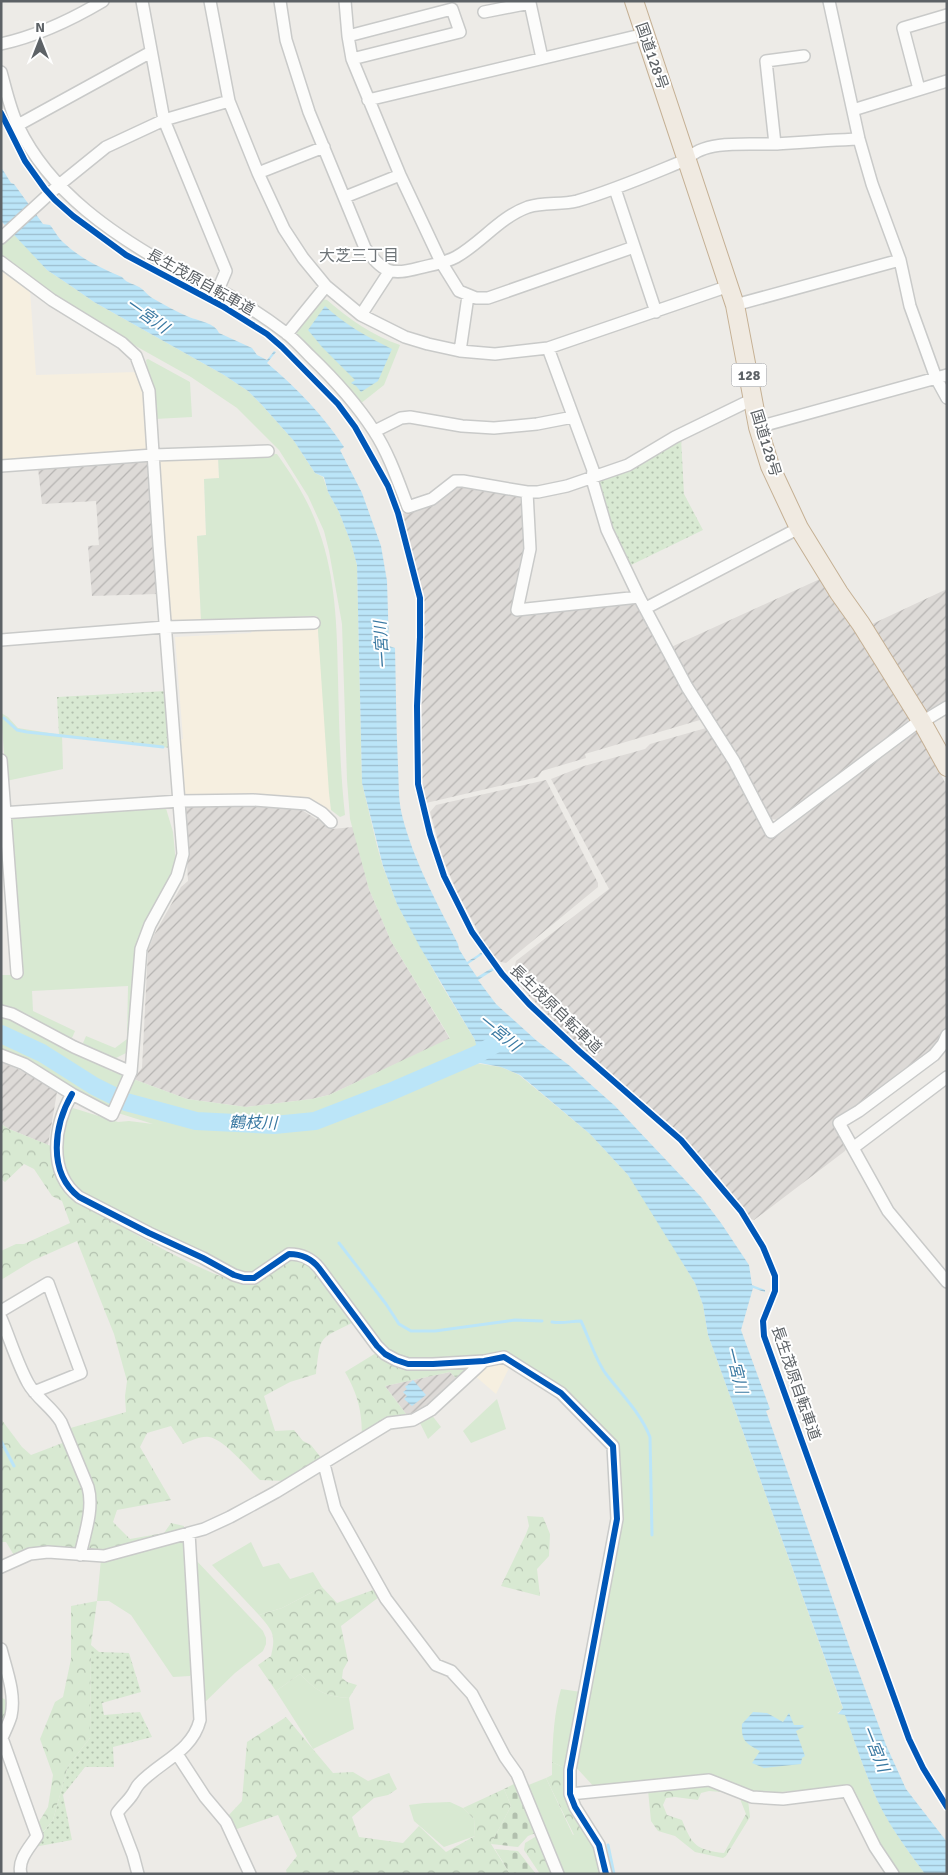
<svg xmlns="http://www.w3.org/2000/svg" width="948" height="1875" viewBox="0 0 948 1875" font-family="Signika,'Noto Sans JP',sans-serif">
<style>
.commercial{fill:#f6efe0}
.industrial{fill:url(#industrial-furrows)}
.green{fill:#d8e9d2}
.forest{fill:url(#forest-crowns);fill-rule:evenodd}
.cemetery{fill:url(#cemetery-stones)}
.garden{fill:url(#garden-dots)}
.water{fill:url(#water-rules)}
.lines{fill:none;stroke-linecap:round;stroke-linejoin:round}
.stream{stroke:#bbe5f8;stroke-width:3}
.river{stroke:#bbe5f8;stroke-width:18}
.minor-casing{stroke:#c9cac9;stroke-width:14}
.highway-casing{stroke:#c5b094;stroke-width:20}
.minor{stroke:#fcfcfb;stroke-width:11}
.highway{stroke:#f0eae1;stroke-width:18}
.cycleway-casing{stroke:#fff;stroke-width:9}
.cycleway{stroke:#0057b8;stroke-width:6}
.labels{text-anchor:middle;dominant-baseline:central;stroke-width:4;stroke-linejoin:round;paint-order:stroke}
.shield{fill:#fff;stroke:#8e9194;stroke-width:1}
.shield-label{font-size:14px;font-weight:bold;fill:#5d6266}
.street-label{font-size:15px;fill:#5d6266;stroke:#fff}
.neighbourhood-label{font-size:16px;fill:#6e7478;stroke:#fff}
.water-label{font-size:16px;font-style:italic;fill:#3a79a2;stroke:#fff}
</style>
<defs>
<pattern id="industrial-furrows" width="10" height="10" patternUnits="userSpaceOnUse" patternTransform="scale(1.25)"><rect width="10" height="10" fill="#dddad7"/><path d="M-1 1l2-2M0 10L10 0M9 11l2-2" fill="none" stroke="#b6b4b2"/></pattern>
<pattern id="forest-crowns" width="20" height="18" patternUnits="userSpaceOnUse" patternTransform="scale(1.25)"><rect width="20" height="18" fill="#d8e9d2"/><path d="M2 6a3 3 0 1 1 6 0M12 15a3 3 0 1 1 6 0" fill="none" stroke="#b2c0ae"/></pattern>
<pattern id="cemetery-stones" width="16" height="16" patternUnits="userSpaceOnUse" patternTransform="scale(1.25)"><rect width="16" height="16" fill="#d8e9d2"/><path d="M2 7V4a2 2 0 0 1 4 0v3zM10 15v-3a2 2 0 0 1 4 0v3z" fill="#b2c0ae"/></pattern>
<pattern id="garden-dots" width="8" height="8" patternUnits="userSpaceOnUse" patternTransform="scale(1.25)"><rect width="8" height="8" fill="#d8e9d2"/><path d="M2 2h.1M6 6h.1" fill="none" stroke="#b2c0ae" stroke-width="1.8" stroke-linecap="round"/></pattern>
<pattern id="water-rules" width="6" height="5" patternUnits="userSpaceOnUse" patternTransform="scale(1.25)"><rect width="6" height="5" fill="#bbe5f8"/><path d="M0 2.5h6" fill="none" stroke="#9bbdcd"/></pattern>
</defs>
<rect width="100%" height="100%" fill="#edebe7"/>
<path class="commercial" d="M1,270L30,290L36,375L137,372L143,390L148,452L1,462Z
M218,456L219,478L204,479L206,535L197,536L201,621L172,623L169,620L158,459Z
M318,627L331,810L317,807L187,798L182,794L178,740L183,739L175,637L251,633L252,630Z
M506,1362L511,1364L496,1394L474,1375L490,1363Z"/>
<path class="industrial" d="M148,459L157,594L92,596L88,546L99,545L96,501L42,504L38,468Z
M459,487L520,497L527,546L515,594L512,615L523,612L639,602L685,688L688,701L700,720L585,754L586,758L542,771L538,777L426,803L422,790L420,756L418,599L411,546L402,514L422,507Z
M820,579L872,657L909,718L907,725L780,820L769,819L669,648Z
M947,589V704L925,715L870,625Z
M706,728L728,762L771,839L916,730L947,786V1031L935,1050L868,1102L835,1120L847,1147L845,1151L754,1220L749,1219L719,1177L694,1151L561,1028L529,996L515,979L518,976L514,969L516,961L609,889L551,779L584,766L645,749L650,744Z
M546,780L598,883V887L506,963L501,962L489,952L457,892L443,859L430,812L436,805Z
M268,806L302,810L316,819L319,817L332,829L353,827L369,889L391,941L450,1039L329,1095L312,1099L246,1107L187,1099L133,1079L142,1068L148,950L154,935L181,887L188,881L184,810L187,807Z
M1,1062L36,1077L57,1092L48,1145L9,1129L1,1124Z
M450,1372L459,1381L429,1409L409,1418L385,1386Z"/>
<path class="green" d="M14,233L47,270L71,286L94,302L224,375L248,391L261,404L294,441L315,473L323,477L328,492L339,512L351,543L357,565L362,783L377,846L383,867L397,904L441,984L475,1040L477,1045V1050L468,1057L441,1066L314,1118L288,1122L263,1124L228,1122L198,1119L157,1109L124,1099L133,1079L187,1099L246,1107L312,1099L329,1095L450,1038L391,941L369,889L350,819L347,780L342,624L329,551L324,531L308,496L279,450L237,408L191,377L84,317L1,257V244Z
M322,299L327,300C349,319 373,336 400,345L384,385L360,404L297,337V332Z
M148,359L190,382L192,417L155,419L146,360Z
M277,454C294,478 310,503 319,531C336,578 337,629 338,678C339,724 340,770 345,815L340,817L331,810L329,793L317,616L201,621L197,536L206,535L204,479L219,478L218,456Z
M1,713L8,717L18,728L62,735L63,769L6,781Z
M165,805L173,832L176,864L169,887L144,927L130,1051L112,1060L83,1043L86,1036L115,1048L127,1039L128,986L32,991L33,1011L75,1031L72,1038H65L1,1005V975H18L9,815Z
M1,1014L111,1071L124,1075L115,1094L43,1050L1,1031Z
M1,1037L40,1054L92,1089L114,1098L109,1109L1,1053Z
M474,1063L501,1067L519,1075L590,1134L628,1175L646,1202L695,1283L703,1305L708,1335L843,1709L837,1713L845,1714C854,1739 862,1764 872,1788C884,1818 905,1847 925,1874H900L842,1787L756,1794L719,1779L595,1788L574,1765L620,1522L617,1445L506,1353L440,1362H408L386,1353L313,1259L289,1250L279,1253L256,1273L244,1275L80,1195L71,1185L58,1148L66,1118L73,1108L118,1122L129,1121L153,1124L118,1113L123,1102C138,1108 154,1114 170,1119C219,1131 283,1133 331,1118L465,1064Z
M497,1399L506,1429L471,1443L463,1431Z
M431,1414L441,1427L428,1439L420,1423L422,1419Z
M185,1540L193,1671L190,1676L173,1677L131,1615L109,1601H97L101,1559Z
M251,1542L263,1567L279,1563L290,1579L313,1572L322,1587L282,1608L259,1615L212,1565Z
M193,1557L263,1631L266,1638V1644L263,1651L235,1673L203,1704Z
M300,1674C318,1692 324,1696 349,1698L354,1729L313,1749L276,1691Z
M561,1689L581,1692L567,1769L552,1762C553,1737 554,1713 561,1689Z
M546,1778L573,1835L585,1828L597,1848L603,1874H562L526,1786Z
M450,1802L463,1808L474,1819L475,1836L444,1847L414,1821L409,1805L424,1803Z"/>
<path class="forest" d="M1,1124L9,1129L51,1146C53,1160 54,1179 65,1189C85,1208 228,1290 251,1283C261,1280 281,1265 290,1259H298L310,1265L352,1323C317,1340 321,1336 316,1374L290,1382L264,1396L275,1431L294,1430L303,1441L311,1445L322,1459L285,1481L260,1480C248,1469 224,1439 209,1437C200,1436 191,1441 183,1444L171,1426L147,1433L140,1447L171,1500L117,1510L113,1522L130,1539L164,1533L171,1523L184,1526V1532L120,1550L83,1551L93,1497L67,1429L126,1412L125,1396L127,1381L114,1334L77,1241L32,1261L1,1280V1251L16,1244H24L70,1223L62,1201L52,1196L34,1169L24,1164L5,1182L1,1179Z
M376,1353C405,1376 435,1370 469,1366L471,1371L459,1381L450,1372L385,1386L409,1418L362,1437C362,1411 358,1395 345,1372Z
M1,1419L22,1447L31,1455L65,1442L86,1489L85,1510L77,1552L15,1557L6,1542H1Z
M527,1516L543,1517L550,1534L549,1556L537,1569L540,1596L501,1586L526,1534L529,1526Z
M322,1587L337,1603L376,1589L379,1597L341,1626L348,1661L343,1670L342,1678L347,1682L357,1685L349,1698C324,1696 318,1692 300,1674L276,1691L258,1665L271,1656C276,1635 273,1631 259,1615L282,1608Z
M97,1601L91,1645L90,1738L68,1766L53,1820L40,1836L37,1825L48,1807L53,1775L40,1739L55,1702L63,1697L71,1659V1606Z
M1,1697L10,1703L1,1731Z
M286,1717L333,1773L353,1772L368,1781L389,1773L397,1789L388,1795L374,1798L352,1817L359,1837L403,1843L419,1826L446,1852L475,1836L474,1819L463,1808L504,1789L511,1806L491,1844L510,1874H287L286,1870L297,1856L278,1815L234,1830L227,1817L242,1801L247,1742Z
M552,1762L567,1769L585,1828L574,1835L546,1778L552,1775Z
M710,1785L748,1800L750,1817L726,1856L723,1858L695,1852L675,1836L658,1831L651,1821L648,1790ZM709,1791L722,1792L740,1799L746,1814L724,1853C696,1850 692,1845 682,1820L667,1815L663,1805L666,1798L675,1797L698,1800L701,1793Z
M535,1837H537L555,1874H540L524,1850L525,1843Z"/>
<path class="cemetery" d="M516,1783L538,1832L528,1836L518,1847L491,1844L511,1806L504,1789Z
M495,1849L518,1851L536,1874H510Z"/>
<path class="garden" d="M681,438L684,494L703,530L627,567L609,528L596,482L633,467Z
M166,691L171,748L59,735L57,697Z
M91,1645L99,1652L129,1653L141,1692L102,1703L104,1715L140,1712L152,1737L113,1747L114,1767H85L63,1795L72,1840L34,1847V1844L53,1820L68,1766L90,1738Z"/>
<path class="water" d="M1,167L11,183L14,184L43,224L50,225C55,231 58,238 64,243C81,259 101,268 122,277C127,284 136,284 142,289C146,292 148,296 154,299C165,305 177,312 189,317C199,321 215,323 219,333L252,348L257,355L267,360L274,351L276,352L267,363C297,388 323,415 344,447L340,450L362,493L381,546L387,581L389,646L395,648C396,687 396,726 398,766C399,782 398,799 402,815C413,860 437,903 458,944L459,949L467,962L482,952L483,954L468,964L477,977L492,968L494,970L478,980L496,1004L537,1041L570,1066L615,1106L702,1198L721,1223L749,1265L752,1285L765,1290V1292L753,1288L741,1330L770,1409L766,1411L852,1654L886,1745L906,1789L947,1842V1874H925C905,1847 884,1819 872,1788C862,1764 854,1739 845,1715L838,1714L843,1708L708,1335L703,1305L695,1283L628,1175L590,1134L520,1075L501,1067L480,1063L475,1040L420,947L397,904L383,866L362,783L357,565L351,543L339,512L328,492L324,477L315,473L294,441L261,404L248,391L224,375L94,302L71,286L47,270L1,221Z
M325,306C345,325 368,337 392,349L378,381L361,392L356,386L351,383L355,380L322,347L308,330Z
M413,1380L426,1395L412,1406L404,1399L407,1396L403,1392L407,1389L405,1387Z
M753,1712L767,1713L783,1722L789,1713L794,1725H803L804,1727L796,1731L805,1756L802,1758L801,1764L764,1768L752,1763L760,1751C746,1743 741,1741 742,1724Z"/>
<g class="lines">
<path class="stream" d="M4,718L17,730L27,732L163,747
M339,1243L386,1304L399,1324L411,1331H435L515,1320L542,1321
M552,1322C564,1324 570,1321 581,1321C588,1336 596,1361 606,1374C621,1394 640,1412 650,1437L652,1535
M1,1441L14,1466
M608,1845L614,1874"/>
<path class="river" d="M1,1034L42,1053L94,1086L126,1102L196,1121L274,1125L315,1121L390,1092L478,1054L499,1042"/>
<g class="minor-casing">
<path id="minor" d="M142,1L164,120L226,271L218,290
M210,1L229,101L258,173L284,229L303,258L326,286L361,315L405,337L428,344L460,351L495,354L548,348L729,286
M280,1L286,40L309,112L365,248C383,272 390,276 419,268C431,265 445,263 456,257C481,243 500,217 528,207C544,202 561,205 577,201C615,190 651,174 688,159C704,139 753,145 777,144C805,142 832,140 859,139
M345,1L348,36L352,59L400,175L441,262L459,291L476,298H488L634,247
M829,1L859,139L872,184L900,260L910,306L936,378L947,398
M484,12L530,3L542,58
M348,36L452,9L460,32L352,59
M1,44C37,36 71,20 103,1
M1,72C6,90 10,109 18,126C50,193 115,236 178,271C191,278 206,283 219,290C242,302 265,317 286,333C295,340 302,348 310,356C334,379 356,403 374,431C389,454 398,481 408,507L432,499L455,481H463L527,492H538L567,486L628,465L675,437L753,399
M919,89L903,28L947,15
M368,100L645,34
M853,110L947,81
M18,125L151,52
M775,144L766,61L804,56
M258,173L324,147
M615,189L656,312
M345,197L400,175
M1,238L59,185L106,147L164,120L229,101
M1,262L52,300L122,343L136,356L149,391L159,545L183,854L177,876L150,925L141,949L131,1072L112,1115L72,1094L24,1064L1,1055
M735,305L900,260
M361,315L389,272
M287,334L326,286
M548,348L593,470L592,479L607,530L639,597L687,687L734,761L771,832L914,725L922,722L947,707
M460,351L468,296
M758,427L947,375
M375,431L401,418L410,417L462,426L494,428L537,424L573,417
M1,466L153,455L268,451
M527,492L530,549L517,610L639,597
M646,608L799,528
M1,640L165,627L314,623
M1,760L17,973
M1,813L180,801L253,800L307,804L322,813L331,822
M1,1011L12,1014L74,1047L131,1072
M947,1035L943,1044L934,1055L859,1111L839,1123L888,1211L947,1282
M72,1094C54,1125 47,1172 79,1197L149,1233L203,1258L234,1275L244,1278H254L289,1254C302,1254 311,1258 319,1268L377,1346L385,1354L396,1360L408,1364H433L484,1361L504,1357L561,1393L613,1446L617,1519L570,1770V1794L575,1807L599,1845L606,1874
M853,1148L947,1077
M1,1311L48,1283L81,1373L34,1392
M1,1318C10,1339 17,1363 28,1383C36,1398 52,1407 61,1422L88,1487C94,1508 85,1533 80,1555
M324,1464L335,1508L386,1599L436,1665L451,1671L472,1694L505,1757L517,1774L558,1874
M1,1567L30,1554L48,1552L104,1556L204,1529L230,1517L276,1492L389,1423L413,1420L431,1410L484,1361
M1,1649C6,1669 16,1694 11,1716C9,1723 5,1731 2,1738L37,1836C30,1847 17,1860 21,1874
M177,1754L205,1797L226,1822L250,1874
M570,1794L709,1780L752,1797L783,1799L847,1791L875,1847L893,1874
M138,1874L133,1855L117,1813C122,1806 128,1801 132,1795C135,1791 136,1787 139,1784C159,1762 192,1752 200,1720L189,1533"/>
</g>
<g class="highway-casing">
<path id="highway" d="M634,1L735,305L758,427L770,466L799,528L839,593L861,624L922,722L947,767"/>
</g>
<use href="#minor" class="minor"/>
<use href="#highway" class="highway"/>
<g class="cycleway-casing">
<path id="cycleway" d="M1,113L25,161L45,189L55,200L73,216L126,255L222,306L267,334L282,347L338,404L355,427L388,486L398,513L420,598V637L417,706L418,784L430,834L444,876L472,932L502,974L529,1004L579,1051L681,1140L741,1211L763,1247L775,1276V1291L763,1321L764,1336L909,1739L923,1768L947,1807
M72,1094C54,1125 47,1172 79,1197L149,1233L203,1258L234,1275L244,1278H254L289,1254C302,1254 311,1258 319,1268L377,1346L385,1354L396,1360L408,1364H433L484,1361L504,1357L561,1393L613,1446L617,1519L570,1770V1794L575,1807L599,1845L606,1874"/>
</g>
<use href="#cycleway" class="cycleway"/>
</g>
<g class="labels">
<rect class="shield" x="731.5" y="363.5" width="35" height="23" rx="4"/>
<g class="shield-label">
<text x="749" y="375">128</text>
</g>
<g class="street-label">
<text transform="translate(652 56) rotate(71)">国道128号</text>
<text transform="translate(201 282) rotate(29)">長生茂原自転車道</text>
<text transform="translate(766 443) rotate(73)">国道128号</text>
<text transform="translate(556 1009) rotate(44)">長生茂原自転車道</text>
<text transform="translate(796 1383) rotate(71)">長生茂原自転車道</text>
</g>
<g class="neighbourhood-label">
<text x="359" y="256">大芝三丁目</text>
</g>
<g class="water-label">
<text transform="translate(147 316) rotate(35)">一宮川</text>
<text transform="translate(382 645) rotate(-94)">一宮川</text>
<text transform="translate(499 1033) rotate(39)">一宮川</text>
<text transform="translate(253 1123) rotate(1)">鶴枝川</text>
<text transform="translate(736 1370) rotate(76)">一宮川</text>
<text transform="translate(875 1749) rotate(68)">一宮川</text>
</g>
</g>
<rect width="948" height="1875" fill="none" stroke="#5d6266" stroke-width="5"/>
<g transform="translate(40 40)" stroke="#ffffff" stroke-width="4" paint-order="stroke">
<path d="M0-4L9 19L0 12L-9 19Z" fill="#5d6266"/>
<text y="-8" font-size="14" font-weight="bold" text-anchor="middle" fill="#5d6266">N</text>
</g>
</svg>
